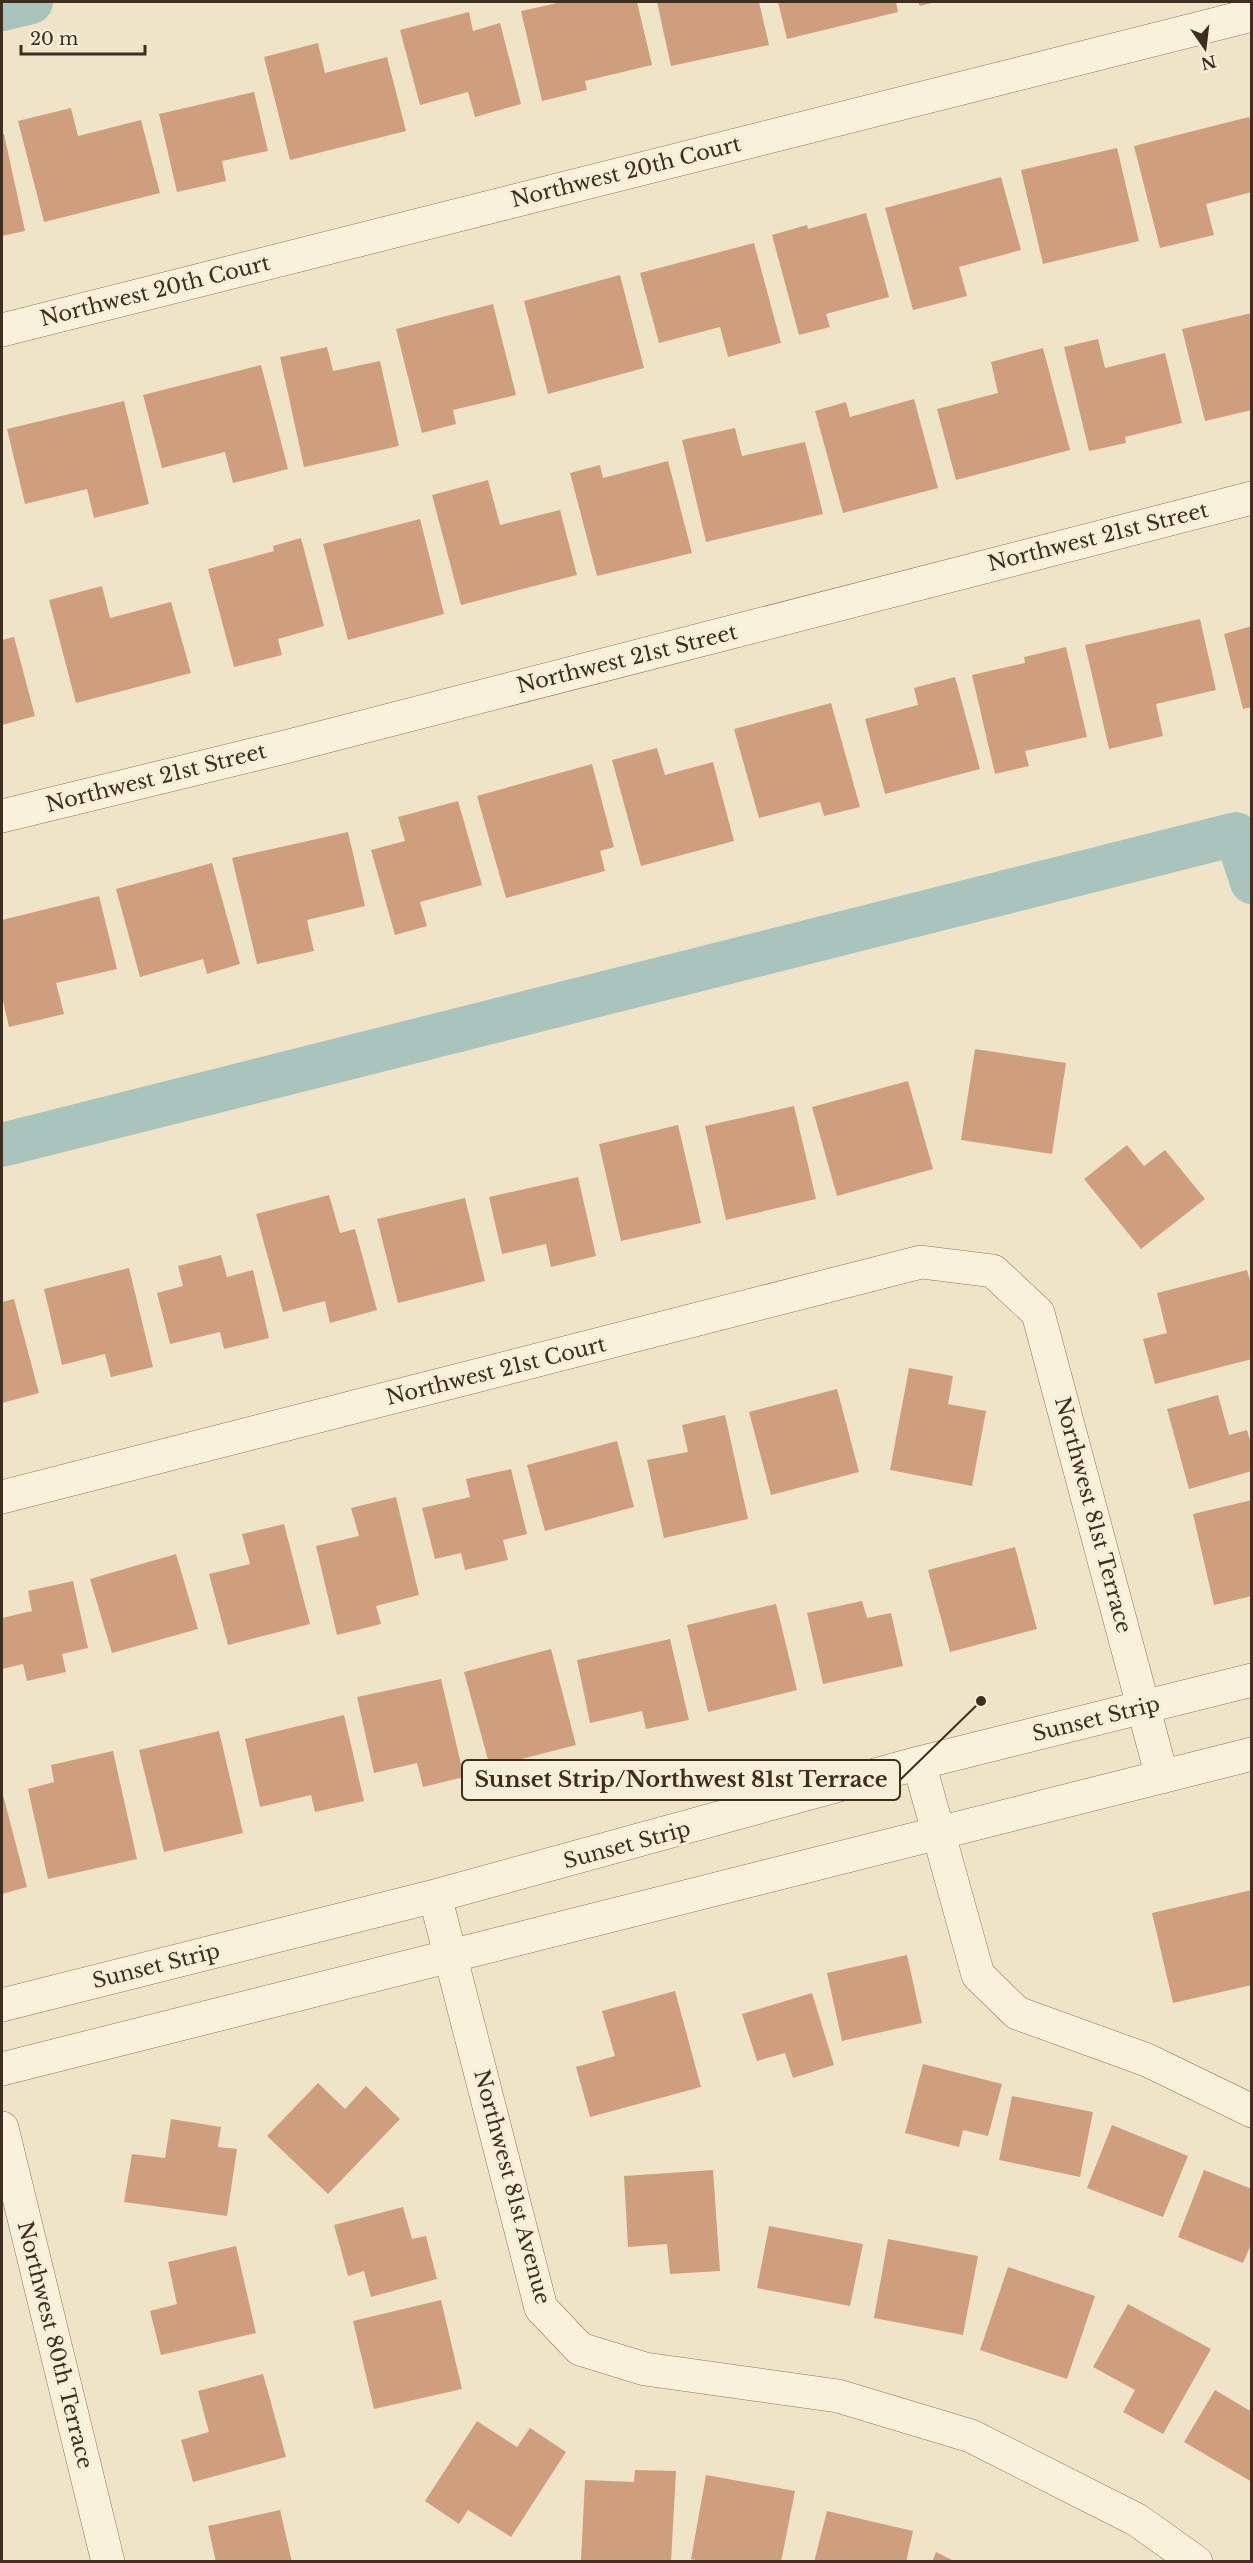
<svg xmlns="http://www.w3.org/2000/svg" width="1253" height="2563" viewBox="0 0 1253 2563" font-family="'Libre Baskerville',serif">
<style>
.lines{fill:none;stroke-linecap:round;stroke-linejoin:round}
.canal{stroke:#a9c4bc;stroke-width:44}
.building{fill:#cf9f7d}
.minor-casing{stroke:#8d765c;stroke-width:34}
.minor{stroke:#faf1dc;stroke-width:33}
.labels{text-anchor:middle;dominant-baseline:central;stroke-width:6;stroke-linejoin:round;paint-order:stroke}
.street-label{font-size:21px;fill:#3d2e20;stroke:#f7eed8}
.leader{fill:none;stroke:#3d2e20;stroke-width:2}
.callout-dot{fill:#3d2e20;stroke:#f7eed8;stroke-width:2}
.callout{fill:#f7eed8;stroke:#3d2e20;stroke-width:2}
.callout-label{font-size:22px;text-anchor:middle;font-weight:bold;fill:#3d2e20}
</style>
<rect width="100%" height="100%" fill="#f0e4c8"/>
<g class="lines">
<path class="canal" d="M2,9L31,2
M2,1145L1236,834L1252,882"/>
</g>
<path class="building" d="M562,2H637L652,65L585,81L587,90L542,101L521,11Z
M657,2H759L769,45L671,66Z
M778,2H896L898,12L787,39Z
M918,2H935L920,6Z
M469,12L473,31L500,23L521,104L475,117L468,92L420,105L400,30Z
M318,43L325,73L387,57L406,131L290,160L264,57Z
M254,92L268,151L222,161L226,181L177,192L159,114Z
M71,108L78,136L141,120L160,193L44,222L18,121Z
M1249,117L1252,127V192L1206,204L1214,235L1160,248L1134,146Z
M2,134H4L25,231L2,236Z
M1117,148L1139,241L1043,264L1021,170Z
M1001,177L1021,250L959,267L967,296L913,310L885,208Z
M866,213L889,297L826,314L830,327L799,335L772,235L807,225L808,229Z
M754,243L781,343L728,357L720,327L659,343L640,273Z
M620,275L644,368L548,394L524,301Z
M493,304L516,395L453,410L456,424L422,433L396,329Z
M1252,313V410L1205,421L1182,329Z
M1098,339L1105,368L1165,353L1182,423L1125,437L1126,443L1089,451L1064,347Z
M327,347L333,371L380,361L399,446L304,467L280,357Z
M1043,348L1070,450L956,480L937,409L998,393L991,362Z
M261,365L288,469L233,483L225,452L162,468L143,395Z
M914,399L938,488L843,513L815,411L846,402L850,417Z
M124,401L149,504L94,518L87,489L25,504L7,429Z
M735,428L742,456L805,442L823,514L706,542L682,440Z
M668,461L692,553L597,576L570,473L600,465L603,478Z
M488,480L500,525L560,510L577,575L461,605L432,495Z
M420,519L444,614L348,640L323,544Z
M301,538L324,626L278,639L282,655L234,667L208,569L274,551L273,546Z
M102,586L110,618L171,602L191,673L76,703L49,600Z
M1200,619L1216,690L1156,704L1163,736L1109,749L1085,645Z
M1252,626V707L1243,709L1224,634Z
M14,637L35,716L2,725V640Z
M1066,647L1087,737L1025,751L1029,766L995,774L972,675L1025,663L1024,657Z
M955,677L980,769L885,794L865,719L918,705L914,688Z
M831,703L860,807L824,816L820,802L759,818L734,729Z
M657,748L665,775L713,762L734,841L641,866L612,760Z
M592,764L614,847L600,851L605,871L506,898L477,796Z
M458,801L482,885L420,902L427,926L395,935L371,850L405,841L398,817Z
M348,832L365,906L307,920L314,951L257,964L232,858Z
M212,863L240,964L207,974L203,959L140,977L116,889Z
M99,896L117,969L56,983L64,1014L9,1027L2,996V920Z
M975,1049L1066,1063L1052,1154L961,1140Z
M908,1081L933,1169L837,1196L812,1107Z
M794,1106L816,1199L726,1220L705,1126Z
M678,1125L701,1223L621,1241L599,1144Z
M1127,1145L1144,1166L1165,1150L1205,1199L1141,1249L1084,1179Z
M578,1177L596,1256L551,1267L546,1244L502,1254L489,1197Z
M329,1195L340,1233L355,1229L377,1310L330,1323L325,1301L283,1312L256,1214Z
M465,1198L485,1281L398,1303L377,1219Z
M221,1255L227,1277L253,1270L269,1338L224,1349L220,1332L170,1344L157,1293L183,1286L178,1266Z
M129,1268L153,1367L111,1377L105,1354L62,1365L44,1289Z
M1247,1270L1252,1288V1359L1155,1384L1143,1339L1167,1333L1157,1293Z
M14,1299L39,1393L2,1403V1302Z
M909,1368L953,1376L948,1404L986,1411L972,1486L890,1470Z
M837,1389L859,1472L771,1495L749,1412Z
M1218,1395L1229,1435L1247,1430L1252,1447V1471L1189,1489L1167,1409Z
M725,1415L748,1519L664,1538L647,1460L688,1452L682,1425Z
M617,1441L634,1507L545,1531L527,1465Z
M511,1469L527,1534L503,1540L508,1560L465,1570L461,1553L435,1559L422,1508L470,1497L466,1479Z
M396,1497L419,1595L376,1606L381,1624L337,1635L316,1546L359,1536L351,1508Z
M1252,1500V1596L1214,1605L1193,1514Z
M284,1524L310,1624L228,1645L209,1574L250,1564L242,1534Z
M1015,1547L1037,1629L950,1652L928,1570Z
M176,1554L198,1629L112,1653L90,1579Z
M73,1581L88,1648L62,1654L66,1672L27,1681L23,1664L2,1669V1618L32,1611L28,1591Z
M862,1601L867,1618L891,1613L903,1666L823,1684L807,1613Z
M776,1604L797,1690L708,1712L687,1625Z
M670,1639L689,1720L646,1729L642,1711L590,1723L577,1660Z
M551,1649L576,1745L490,1767L464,1672Z
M441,1679L464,1777L423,1787L417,1763L374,1773L357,1697Z
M344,1715L364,1801L315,1812L311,1795L260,1807L245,1739Z
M219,1731L243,1833L164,1852L139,1750Z
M113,1751L137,1859L48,1879L28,1789L54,1782L51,1765Z
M2,1791L27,1887L2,1894Z
M1252,1890V1985L1173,2003L1152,1913Z
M907,1955L922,2023L842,2041L827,1973Z
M675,1991L701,2087L590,2117L576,2067L615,2056L602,2011Z
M812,1993L834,2065L793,2078L785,2053L757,2061L742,2014Z
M923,2064L1002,2084L988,2136L963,2130L959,2147L905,2133Z
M318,2083L345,2109L366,2086L400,2119L328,2194L267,2136Z
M1012,2096L1093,2112L1080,2177L999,2160Z
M171,2119L221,2127L218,2147L237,2149L227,2216L124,2202L132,2154L165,2158Z
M1112,2125L1188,2156L1163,2217L1087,2188Z
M713,2170L720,2271L670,2274L667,2244L628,2247L624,2176Z
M1204,2170L1252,2189V2242L1243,2263L1178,2237Z
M403,2207L412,2239L426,2236L437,2279L371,2297L364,2271L348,2276L334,2225Z
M769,2226L863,2244L850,2306L757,2288Z
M888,2239L978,2256L963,2335L874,2318Z
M236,2246L256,2333L161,2355L150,2311L177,2304L168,2262Z
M1008,2267L1095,2296L1067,2379L980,2350Z
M441,2300L462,2389L374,2409L353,2321Z
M1128,2304L1211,2349L1163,2434L1123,2412L1135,2390L1093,2367Z
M263,2374L286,2457L193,2482L181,2440L209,2432L198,2391Z
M1215,2390L1252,2412V2482L1184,2442Z
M477,2421L517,2447L530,2428L566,2452L511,2537L468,2510L459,2524L425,2501Z
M635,2470L676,2471L671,2562L581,2560L585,2480L634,2482Z
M706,2475L795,2491L781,2562H704L691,2559Z
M280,2510L292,2562H216L208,2526Z
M827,2511L913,2531L906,2562H814Z
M936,2552L956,2562H932Z"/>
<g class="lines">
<g class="minor-casing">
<path id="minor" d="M2,330L1252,15
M2,816L285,747L1252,498
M2,1497L921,1262L993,1271L1038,1313L1162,1777
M919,1763L978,1975L1017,2013L1147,2060L1252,2111
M435,1896L541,2308L580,2349L645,2369L838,2396L971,2436L1137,2520L1196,2562
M2,2005L435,1896L919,1763L1252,1680
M2,2069L1252,1754
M2,2128L108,2562"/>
</g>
<use href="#minor" class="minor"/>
</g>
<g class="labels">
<g class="street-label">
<text transform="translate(626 172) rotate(-14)">Northwest 20th Court</text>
<text transform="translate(155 291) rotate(-14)">Northwest 20th Court</text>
<text transform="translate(1098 537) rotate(-14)">Northwest 21st Street</text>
<text transform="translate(627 659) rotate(-14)">Northwest 21st Street</text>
<text transform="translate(156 778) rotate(-14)">Northwest 21st Street</text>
<text transform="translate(496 1371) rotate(-14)">Northwest 21st Court</text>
<text transform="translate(1093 1515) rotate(75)">Northwest 81st Terrace</text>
<text transform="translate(1096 1719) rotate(-14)">Sunset Strip</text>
<text transform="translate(627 1845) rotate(-15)">Sunset Strip</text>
<text transform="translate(156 1966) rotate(-14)">Sunset Strip</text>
<text transform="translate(512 2187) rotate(75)">Northwest 81st Avenue</text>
<text transform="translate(55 2345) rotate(76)">Northwest 80th Terrace</text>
</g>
</g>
<path class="leader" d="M981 1701L900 1780"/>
<circle class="callout-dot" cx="981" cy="1701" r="6"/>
<rect class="callout" x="462" y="1760" width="438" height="40" rx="6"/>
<g class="callout-label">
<text x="681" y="1787">Sunset Strip/Northwest 81st Terrace</text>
</g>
<rect width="1253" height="2563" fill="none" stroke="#3d2e20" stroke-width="6"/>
<g transform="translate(1205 48) rotate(166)" stroke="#f7eed8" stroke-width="4.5" paint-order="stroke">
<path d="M0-4.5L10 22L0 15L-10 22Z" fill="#3d2e20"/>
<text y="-9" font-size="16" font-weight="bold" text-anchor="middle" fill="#3d2e20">N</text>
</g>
<path d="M21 45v9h124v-9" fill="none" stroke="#3d2e20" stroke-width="3"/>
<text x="30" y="45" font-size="18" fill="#3d2e20" stroke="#f7eed8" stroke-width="4.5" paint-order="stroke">20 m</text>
</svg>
